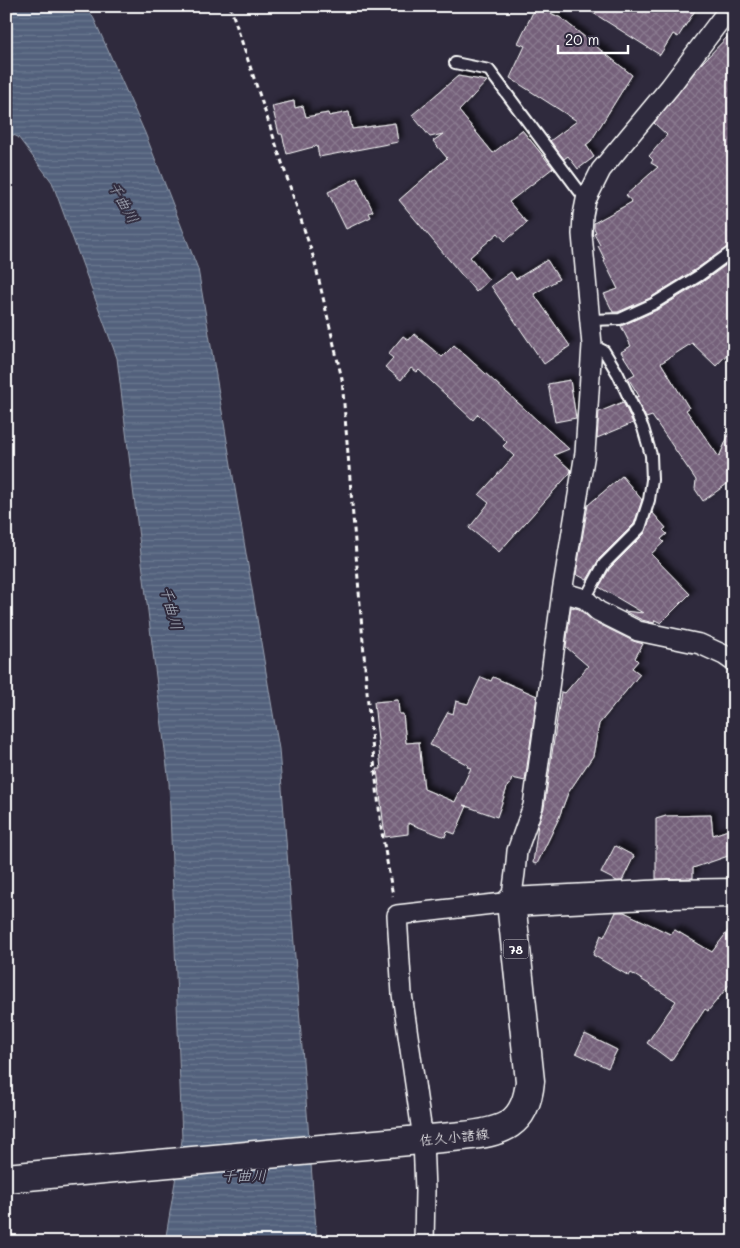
<svg xmlns="http://www.w3.org/2000/svg" width="740" height="1248" viewBox="0 0 740 1248" font-family="Mali,'Klee One',sans-serif">
<style>
.water{fill:url(#water-rules);stroke:#97a0b0}
.building{fill:url(#building-cross-hatch);stroke:#fff;filter:url(#shadow)}
.lines{fill:none;stroke-linecap:round;stroke-linejoin:round}
.lane-casing{stroke:#fff;stroke-width:14}
.street-casing{stroke:#fff;stroke-width:22}
.primary-casing{stroke:#fff;stroke-width:31}
.path{stroke:#fff;stroke-width:3;stroke-dasharray:5 4;stroke-linecap:butt}
.lane{stroke:#2f2a3d;stroke-width:10}
.street{stroke:#2f2a3d;stroke-width:19}
.primary{stroke:#2f2a3d;stroke-width:28}
.labels{text-anchor:middle;dominant-baseline:central;stroke-width:4;stroke-linejoin:round;paint-order:stroke}
.shield{fill:#2f2a3d;stroke:#c1bfc5;stroke-width:1}
.shield-label{font-size:12px;font-weight:bold;fill:#fff}
.street-label{font-size:14px;fill:#fff;stroke:#2f2a3d}
.water-label{font-size:15px;font-style:italic;fill:#b1b8c4;stroke:#2f2a3d}
</style>
<defs>
<pattern id="water-rules" width="6" height="5" patternUnits="userSpaceOnUse" patternTransform="scale(1.25)"><rect width="6" height="5" fill="#52617c"/><path d="M0 2.5h6" fill="none" stroke="#6c7990"/></pattern>
<pattern id="building-cross-hatch" width="8" height="8" patternUnits="userSpaceOnUse" patternTransform="scale(1.25)"><rect width="8" height="8" fill="#74617a"/><path d="M0 0l8 8M0 8l8-8" fill="none" stroke="#89798e"/></pattern>
<filter id="shadow"><feDropShadow dx="4.5" dy="-4.5" stdDeviation="2.5" flood-color="#0009"/></filter>
</defs>
<rect width="100%" height="100%" fill="#2f2a3d"/>
<filter id="ink" filterUnits="userSpaceOnUse"><feTurbulence type="fractalNoise" baseFrequency=".02" numOctaves="2"/><feDisplacementMap in="SourceGraphic" scale="10" xChannelSelector="R" yChannelSelector="G"/><feConvolveMatrix kernelMatrix="1 2 1 2 8 2 1 2 1" color-interpolation-filters="sRGB"/></filter>
<g filter="url(#ink)">
<path class="water" d="M6,6H86L94,19L145,133L198,269L279,749L317,1242H165L182,1140L169,783L117,358L52,182L18,137L6,132Z"/>
<path class="building" d="M536,6L561,18L632,75L591,141L586,145L594,157L578,169L568,156L564,159L550,141L577,121L510,78L525,46L518,43Z
M582,6H698L678,37L673,34L660,55Z
M734,30V243L696,269L650,298L618,312H613L604,294L618,289L604,261L605,260L598,246L600,245L594,234L596,232L594,228V223L632,202L626,195L658,167L651,163L653,160L649,156L667,135L654,123L702,63Z
M458,76L487,81L459,111L493,153L522,130L553,168L509,202L527,223L505,241L498,233L470,257L489,280L476,292L399,200L447,158L433,141L443,134L430,137L412,115Z
M294,101L295,108L303,106L306,117L328,113L329,116L349,112L352,129L395,123L398,142L319,157L317,146L287,154L282,134H279L272,106Z
M357,178L373,211L369,213L371,217L346,229L328,192Z
M734,259V347L716,366L692,343L661,363L689,408L686,410L719,457L734,423V479L703,501L695,489L696,480L652,416L646,418L636,397L639,396L628,378L635,374L621,352L631,346L621,326L657,310L704,281Z
M547,260L559,279L534,294L570,346L544,364L491,286L511,272L516,279Z
M414,334L442,357L454,345L569,449L554,455L571,470L570,473L499,552L469,528L489,503L479,495L514,456L503,446L507,442L478,414L473,420L419,370L417,372L411,368L401,380L385,367L393,358L388,354L403,336L409,340Z
M570,380L576,418L555,422L548,384Z
M623,402L633,423L597,438L599,412Z
M622,476L642,500L634,524L599,559L587,580L576,574L588,505Z
M652,512L666,528L663,530L667,534L661,539L664,542L651,554L690,594L661,623L655,620L654,623L642,620L624,611L643,613L599,587L610,568L645,533Z
M571,607L579,609L593,621L633,641L643,644L635,658L638,661L632,668L640,674L599,724L593,756L568,793L558,820L537,864L533,863L538,824L544,808L561,692L565,693L588,666L566,647Z
M481,677L491,681L493,677L537,696L525,781L512,778L510,785H508L497,817L463,805L467,806L455,834L447,831L445,837L408,823V834L385,837L377,769H381L374,702L398,700L399,714H403L406,743L419,742L424,789L455,802L471,768L467,767L468,765L430,745L448,712L453,714L456,701L468,704Z
M711,815L713,835L734,828V854L693,868V878L656,879V819L666,816Z
M615,846L634,856L622,881H617L601,873Z
M616,912H624L670,934L675,930L712,952L734,923V979L708,1011L705,1009L671,1061L647,1043L676,1001L631,973L629,976L593,955L601,935L604,937Z
M585,1034L617,1050L608,1068L576,1053Z"/>
<g class="lines">
<g class="lane-casing">
<path id="lane" d="M455,63L489,70L586,200
M591,320L620,319L653,304L700,275L734,250
M585,599L604,564L640,528L649,500L652,480L651,455L643,428L618,374L604,351L592,345"/>
</g>
<g class="street-casing">
<path id="street" d="M562,592L585,599L598,611L638,631L700,644L724,655L734,662
M424,1242L425,1191L423,1139L402,994L397,915L511,902L515,873L517,851L533,806L562,592L585,453L592,345L582,234L583,215L586,200L601,170L670,87L731,6"/>
</g>
<g class="primary-casing">
<path id="primary" d="M6,1178L463,1136C502,1132 526,1126 530,1081L511,902L667,894L734,893"/>
</g>
<path class="path" d="M230,6L314,259L342,379L368,704L381,827L393,896"/>
<use href="#lane" class="lane"/>
<use href="#street" class="street"/>
<use href="#primary" class="primary"/>
</g>
</g>
<g class="labels">
<rect class="shield" x="503.5" y="939.5" width="25" height="19" rx="4"/>
<g class="shield-label">
<text x="516" y="949">78</text>
</g>
<g class="street-label">
<text transform="translate(454 1136) rotate(-6)">佐久小諸線</text>
</g>
<g class="water-label">
<text transform="translate(124 202) rotate(61)">千曲川</text>
<text transform="translate(172 608) rotate(75)">千曲川</text>
<text x="244" y="1175">千曲川</text>
</g>
</g>
<rect width="740" height="1248" fill="none" stroke="#2f2a3d" stroke-width="25"/>
<rect x="12" y="12" width="715" height="1223" fill="none" stroke="#fff" stroke-width="2" filter="url(#ink)"/>
<path d="M558 45v8h70v-8" fill="none" stroke="#ffffff" stroke-width="2.5"/>
<text x="565" y="45" font-size="15" fill="#ffffff" stroke="#2f2a3d" stroke-width="4" paint-order="stroke">20 m</text>
</svg>
